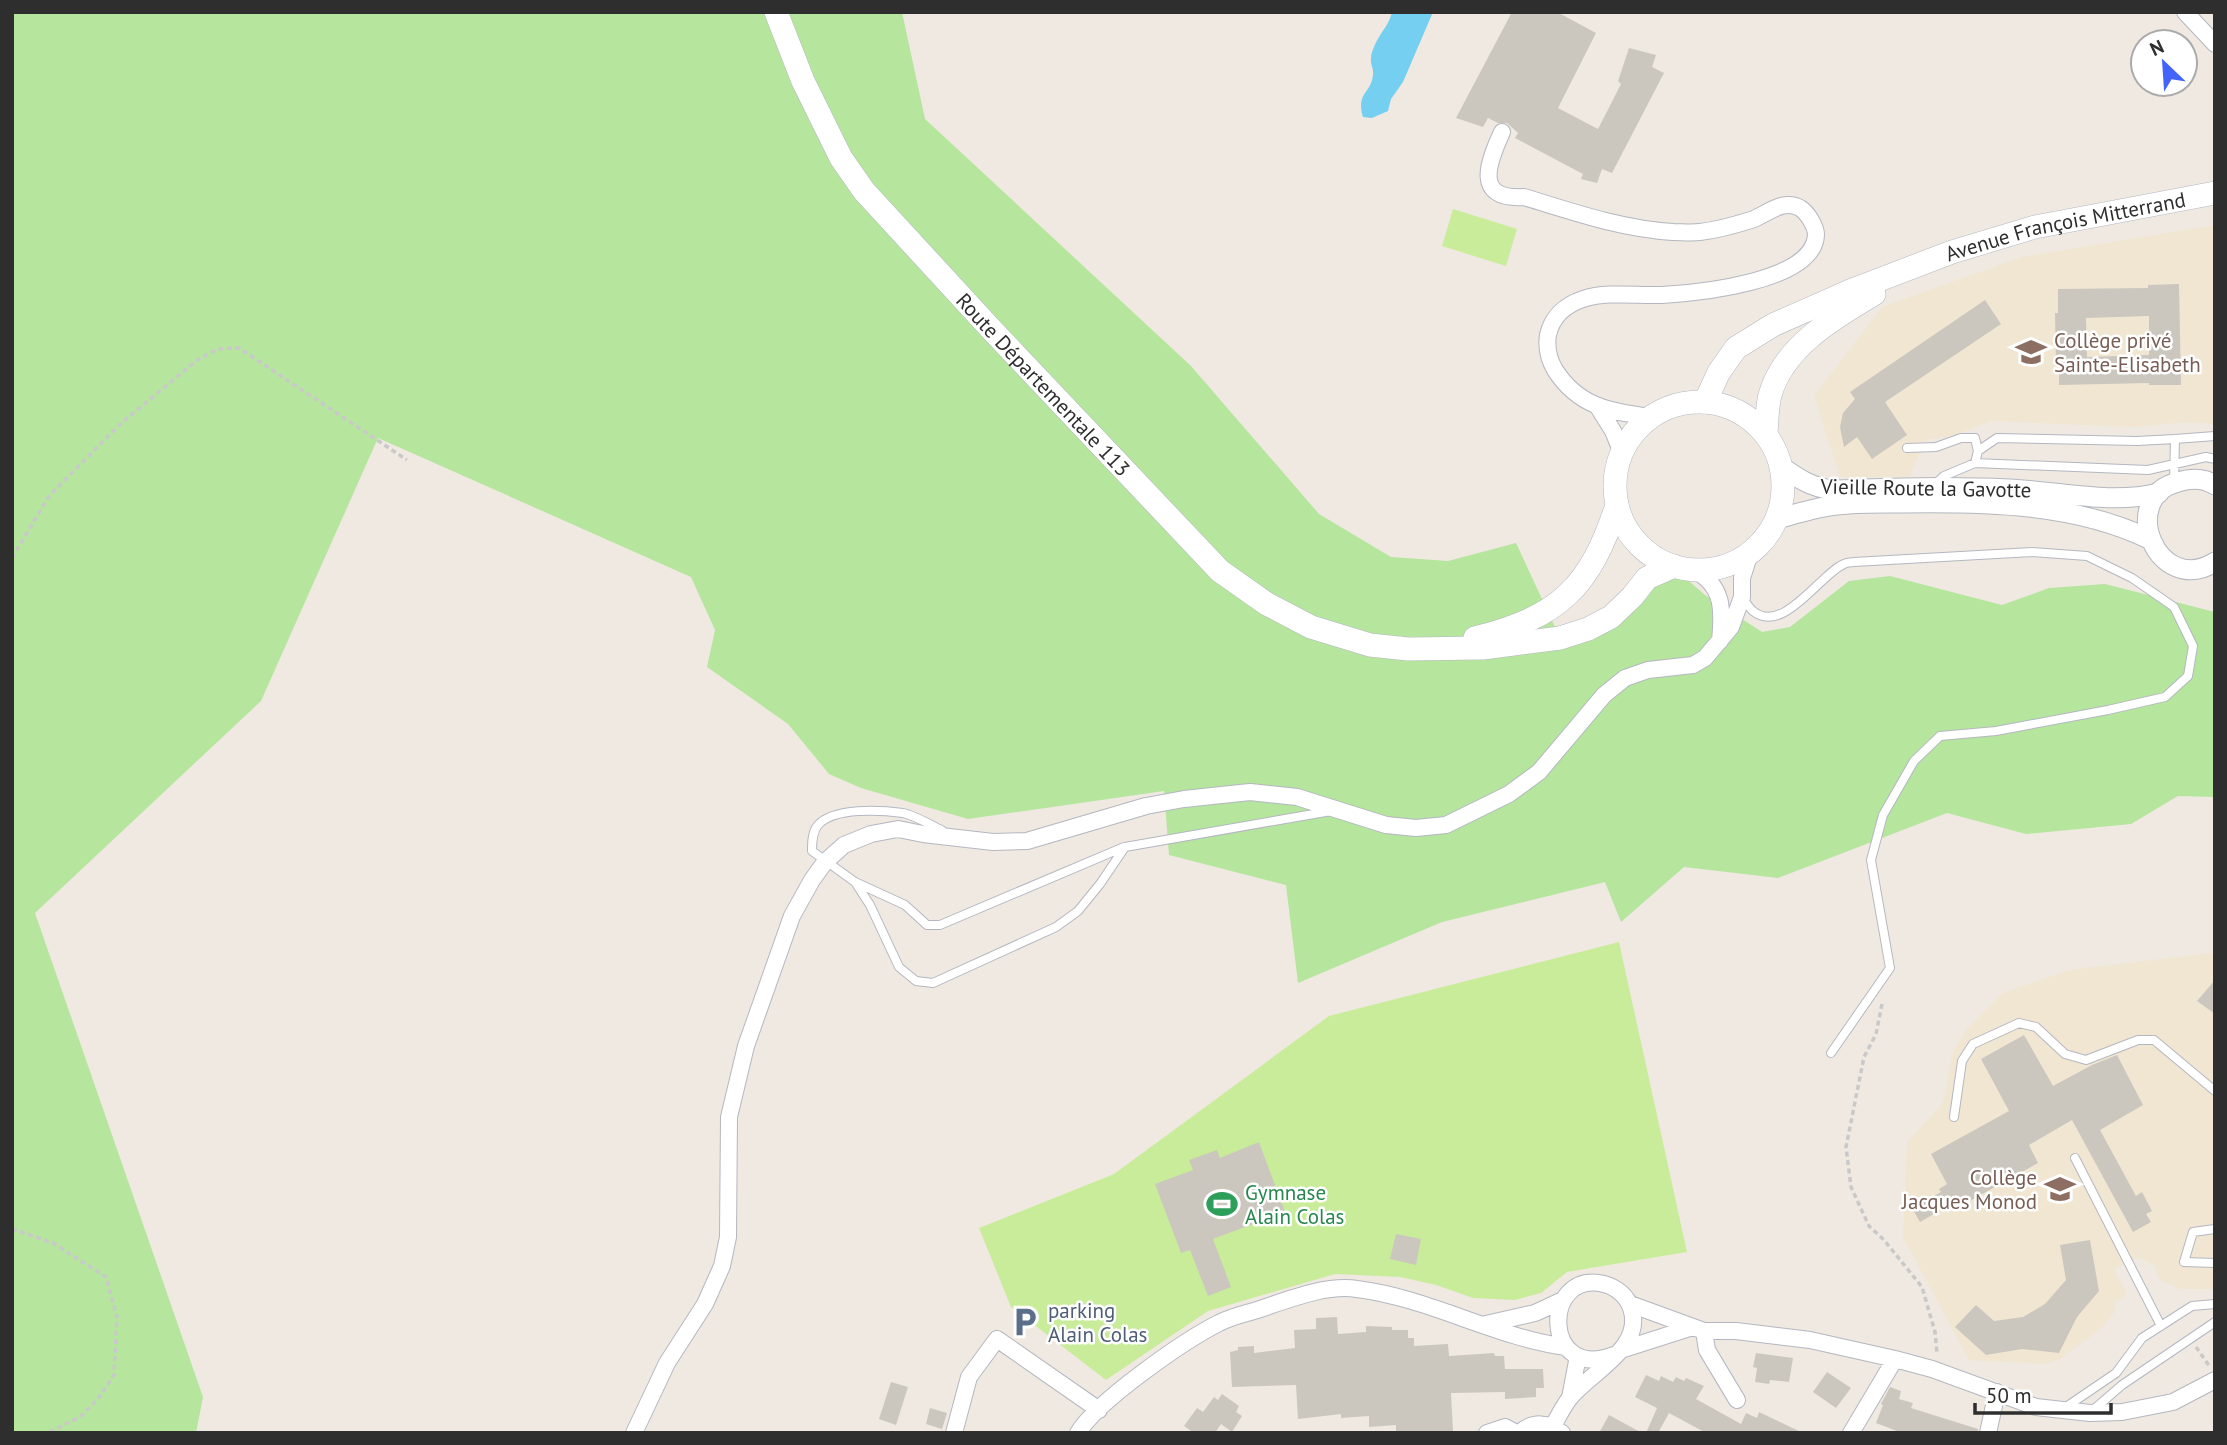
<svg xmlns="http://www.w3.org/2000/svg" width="2227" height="1445" viewBox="0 0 2227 1445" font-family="'PT Sans',sans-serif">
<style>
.education{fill:#f0e6d1}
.green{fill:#b6e59e}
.pitch{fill:#c9ec9a}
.water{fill:#75cff0}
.building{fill:#cbc7bf;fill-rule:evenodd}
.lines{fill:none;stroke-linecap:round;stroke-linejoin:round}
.service-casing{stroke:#b4b7c1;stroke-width:10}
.minor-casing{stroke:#b4b7c1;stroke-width:18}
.tertiary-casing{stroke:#b4b7c1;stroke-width:21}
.secondary-casing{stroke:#b4b7c1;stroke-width:24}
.path{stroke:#c9c9c9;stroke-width:3.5;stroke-dasharray:5 3.5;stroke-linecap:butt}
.service{stroke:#fff;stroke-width:8}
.minor{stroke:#fff;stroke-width:16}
.tertiary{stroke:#fff;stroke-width:19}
.secondary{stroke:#fff;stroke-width:23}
.labels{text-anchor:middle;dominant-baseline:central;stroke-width:5;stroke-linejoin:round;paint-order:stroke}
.street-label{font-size:21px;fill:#2e2e2e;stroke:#fff}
.education-label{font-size:21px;fill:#785e54;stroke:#fff;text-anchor:start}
.leisure-label{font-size:21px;fill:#27864d;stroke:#fff;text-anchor:start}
.service-label{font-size:21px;fill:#4e5e75;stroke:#fff;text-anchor:start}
</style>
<rect width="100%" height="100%" fill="#efe9e1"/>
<path class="education" d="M2215,225V424L2187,422L2132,427L1991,421L1955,435L1926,440L1909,477H1840L1814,396L1882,307L2022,257Z
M2212,953L2215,955V1289H2181L2160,1280L2154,1265L2138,1257L2114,1269L2127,1294L2116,1301L2113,1314L2104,1326L2060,1359L2044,1364L1969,1360L1903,1237L1907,1142L1943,1103L1953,1052L1966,1030L2001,994L2069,970Z"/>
<path class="green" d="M12,12H902L925,119L1191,366L1319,514L1391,557L1448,561L1516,543L1562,642L1651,585L1683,576L1705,595L1762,632L1790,627L1849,581L1890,576L2002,605L2049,588L2105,584L2215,612V797L2178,796L2131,824L2026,834L1947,813L1778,878L1684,867L1621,922L1605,882L1442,922L1298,983L1286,885L1169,855L1164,791L968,819L861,788L829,774L788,724L707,667L715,630L691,577L378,438L261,701L35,913L203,1397L196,1433H12Z"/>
<path class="pitch" d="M1453,209L1517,229L1506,266L1442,246Z
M1619,942L1687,1252L1567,1272L1541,1293L1515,1300L1473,1298L1436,1285L1400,1277L1335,1274L1208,1311L1106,1380L1011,1307L979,1228L1114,1174L1329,1016Z"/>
<path class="water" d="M1392,12H1433L1403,82L1391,99L1388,111L1372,118L1363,117C1356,92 1371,94 1373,75C1374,69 1370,64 1371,58C1371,52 1376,42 1379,37C1385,27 1389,24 1392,12Z"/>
<path class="building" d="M1512,12H1557L1596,33L1558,108L1598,129L1621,84L1618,81L1629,48L1656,55L1652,67L1664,73L1612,173L1602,169L1597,183L1581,179L1583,174L1515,138L1518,133L1507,123H1498L1488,118L1483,127L1456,118Z
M2179,284L2181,385H2149V383L2059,385V363H2056L2055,313H2058V289L2148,288V285ZM2149,316V355L2087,357L2086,318Z
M1985,300L2001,324L1885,402L1907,435L1872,459L1857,437L1844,447L1840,427L1843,413L1855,399L1850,392Z
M2215,980V1014L2197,1001Z
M2024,1035L2053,1086L2092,1065L2117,1055L2143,1105L2100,1130L2136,1196L2142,1192L2152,1211L2146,1214L2151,1222L2133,1232L2072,1120L2029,1145L2038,1163L1959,1207L1957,1203L1948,1206L1920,1222L1912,1208L1941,1192L1939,1189L1947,1184L1931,1154L2009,1111L1981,1059Z
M1259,1142L1285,1212L1213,1239L1231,1287L1208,1296L1190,1250L1181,1253L1155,1184L1193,1170L1189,1160L1217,1150L1220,1158Z
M1396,1234L1421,1239L1416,1265L1390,1259Z
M2090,1240L2099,1291L2077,1317L2059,1353L2022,1349L1986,1355L1955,1327L1976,1305L1994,1321L2023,1317L2045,1304L2066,1280L2060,1245Z
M1337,1317L1338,1334L1366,1332V1326L1392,1327V1330H1408V1338H1414V1346L1448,1344L1449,1356L1494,1353L1495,1356H1504L1505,1369H1543L1544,1388H1536V1397L1505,1399V1392L1451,1393L1453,1431L1396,1433V1425L1369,1427V1416L1341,1418V1414L1298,1419L1296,1385L1232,1387L1230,1352L1238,1350V1347L1254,1346V1353L1295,1348L1294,1330L1316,1329V1318Z
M1756,1353L1793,1358L1789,1382L1770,1380L1769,1384L1755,1382L1757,1368L1753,1367Z
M1827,1372L1851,1388L1836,1408L1813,1392Z
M1646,1375L1659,1381L1661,1376L1673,1382L1676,1377L1684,1381L1686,1378L1704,1386L1696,1399L1741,1424L1746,1413L1757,1418L1759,1412L1803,1433H1706L1669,1413L1658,1433H1646L1657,1408L1635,1397Z
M891,1382L908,1387L896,1425L879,1419Z
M1890,1387L1901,1391L1899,1399L1913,1403L1911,1408L1978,1429V1433H1902L1876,1423L1883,1405L1881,1404Z
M1222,1394L1239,1406L1236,1412L1242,1416L1232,1432L1221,1424L1215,1433H1194L1184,1426L1197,1408L1203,1412L1214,1397L1218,1400Z
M930,1408L947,1413L942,1429L926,1424Z
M1609,1415L1642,1433H1599Z"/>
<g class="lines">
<g class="service-casing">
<path id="service" d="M2175,439L2215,436
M1907,448L1936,447L1961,438H1975L1978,451
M1975,463L2148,470L2206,457L2215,459
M1934,485L1944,476L1975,463L1978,451L1997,438L2137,441L2175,439L2174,483
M1743,599C1746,602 1749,608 1753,611C1783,636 1821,573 1844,564C1845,563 1852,562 1854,562L2032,552L2087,556L2132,578L2174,607L2193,646L2188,676L2165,697L2108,710L1996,731L1940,736L1914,761L1883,815L1871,860L1890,968L1831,1053
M943,831C931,825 916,816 903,813C881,810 834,807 818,825C812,832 812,843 812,851L855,882L870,905L899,967L916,981L933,983L1056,927L1078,911L1100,884L1125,847L1331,811
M855,882L905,905L927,925H940L1124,847
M1954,1117L1962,1061L1973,1044L2019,1023L2036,1027L2065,1054L2086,1060L2138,1040H2154L2215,1091
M2075,1158L2161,1326
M2215,1229L2193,1232L2184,1262L2215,1263
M2063,1409L2116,1373L2142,1338L2192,1306L2215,1304
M2093,1410L2122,1385L2215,1322"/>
</g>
<g class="minor-casing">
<path id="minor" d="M2185,12L2215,44
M1502,132C1488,163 1473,200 1524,197C1573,212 1622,229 1673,232C1682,232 1691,233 1700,232C1717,230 1735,225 1751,220C1766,215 1783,198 1800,208C1808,213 1816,227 1816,235C1814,282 1697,293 1662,295C1637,296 1608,291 1583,299C1565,305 1552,317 1548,335C1546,348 1548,358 1555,370C1579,407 1609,411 1650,417
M1598,407L1613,431L1622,453
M1694,570C1724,586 1723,610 1720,641
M1630,1304L1704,1331H1736L1810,1340L1895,1359L1932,1369L2036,1407L2090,1413L2122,1412L2173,1402L2215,1380
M1486,1324L1535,1313L1563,1300
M1704,1331L1707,1350L1737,1400
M1621,1350L1693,1327
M1570,1398L1578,1356
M1553,1426C1558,1417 1563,1407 1569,1399C1590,1372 1645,1348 1631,1308C1627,1296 1616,1287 1604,1284C1541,1269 1542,1383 1614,1355
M634,1433L667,1363L705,1304L722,1266L728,1237L729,1117L746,1046L792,916L812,880L825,862L844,845L871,834L898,829L923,834L993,842L1027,841L1146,806L1184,799L1250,792L1297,797L1386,825L1416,828L1446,825L1509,794L1539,772L1604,695L1625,678L1648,670L1693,665L1705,658L1731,627L1742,597V578L1750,553
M954,1433L969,1377L997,1339L1099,1410
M1078,1433C1097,1401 1185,1340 1219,1323C1230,1317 1243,1314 1254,1311C1285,1301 1325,1284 1357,1289C1429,1298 1494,1337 1566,1347
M1487,1433L1505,1427L1516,1433
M1519,1433C1533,1421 1548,1422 1562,1433
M1851,1433L1895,1359
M1988,1433L1997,1392"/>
</g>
<g class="tertiary-casing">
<path id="tertiary" d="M1782,467C1799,479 1811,487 1832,490C1891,488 1950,486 2009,489C2059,491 2110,505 2159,493
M2215,485C2204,478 2191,478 2178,482C2117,497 2157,598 2215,562
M1777,519C1791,515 1805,511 1819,508C1846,502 1876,503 1904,503C1986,502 2074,503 2149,539"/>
</g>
<g class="secondary-casing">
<g id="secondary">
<path id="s1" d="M776,12L803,81L841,158L864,191L990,328L1220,571L1267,604L1311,627L1370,645L1408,649L1483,648L1560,638L1588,629L1611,617L1632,597L1647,578L1674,566"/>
<path id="s2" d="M1705,402L1719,372L1736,348L1773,325L1850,291L1952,252L2035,227L2215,193"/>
<circle cx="1699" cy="486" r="84"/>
<path d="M1766,433C1767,421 1767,406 1770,395C1784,346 1834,318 1874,294"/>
<path d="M1475,638C1560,617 1590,587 1617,505"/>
</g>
</g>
<path class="path" d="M12,558L49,496L118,426L197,360L218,349L239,348L407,460
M1882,1004L1876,1034L1864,1057L1846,1147L1851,1187L1869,1226L1884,1240L1922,1287L1935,1332L1937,1354
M12,1229L53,1243L106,1277L117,1317L114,1375L98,1399L80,1417L48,1433
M2196,1347L2210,1367"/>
<use href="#service" class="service"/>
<use href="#minor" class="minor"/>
<use href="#tertiary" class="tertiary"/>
<use href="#secondary" class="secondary"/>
</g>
<defs>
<g id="school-bare" transform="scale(2.415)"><path d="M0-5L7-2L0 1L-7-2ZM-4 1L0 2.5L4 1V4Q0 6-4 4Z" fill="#8d6e63" stroke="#fff" stroke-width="2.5" paint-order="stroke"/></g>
<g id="stadium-bare" transform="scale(2.415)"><path d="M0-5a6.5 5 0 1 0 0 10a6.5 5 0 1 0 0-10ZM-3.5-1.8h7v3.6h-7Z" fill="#2e9e5b" stroke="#fff" stroke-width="2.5" paint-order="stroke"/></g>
<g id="parking-bare" transform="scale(2.415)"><path d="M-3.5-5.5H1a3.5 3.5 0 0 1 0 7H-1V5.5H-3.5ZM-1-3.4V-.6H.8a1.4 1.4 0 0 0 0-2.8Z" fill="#5c6f8a" stroke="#fff" stroke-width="2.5" paint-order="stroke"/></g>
</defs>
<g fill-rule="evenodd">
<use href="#school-bare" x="2031" y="352"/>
<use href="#school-bare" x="2060" y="1189"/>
<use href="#stadium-bare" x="1222" y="1204"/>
<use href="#parking-bare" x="1025" y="1322"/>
</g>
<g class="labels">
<g class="street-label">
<text stroke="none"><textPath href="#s2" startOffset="416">Avenue François Mitterrand</textPath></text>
<text stroke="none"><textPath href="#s1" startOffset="464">Route Départementale 113</textPath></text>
<text transform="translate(1926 488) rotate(1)">Vieille Route la Gavotte</text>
</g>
<g class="education-label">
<text x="2054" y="340">Collège privé<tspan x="2054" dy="24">Sainte-Elisabeth</tspan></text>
<text x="2037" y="1177" text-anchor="end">Collège<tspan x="2037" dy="24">Jacques Monod</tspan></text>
</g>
<g class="leisure-label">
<text x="1245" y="1192">Gymnase<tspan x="1245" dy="24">Alain Colas</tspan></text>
</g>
<g class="service-label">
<text x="1048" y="1310">parking<tspan x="1048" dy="24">Alain Colas</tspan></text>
</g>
</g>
<rect width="2227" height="1445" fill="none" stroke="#2e2e2e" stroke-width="28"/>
<g transform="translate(2164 63) rotate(335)"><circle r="33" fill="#ffffff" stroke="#ababab" stroke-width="2"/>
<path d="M0-5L12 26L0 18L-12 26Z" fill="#4264fb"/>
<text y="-10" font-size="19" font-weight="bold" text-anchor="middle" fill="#2e2e2e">N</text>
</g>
<path d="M1975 1403v10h136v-10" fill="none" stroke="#2e2e2e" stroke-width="3.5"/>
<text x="1986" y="1403" font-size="21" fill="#2e2e2e" stroke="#ffffff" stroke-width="5" paint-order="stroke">50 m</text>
</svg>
